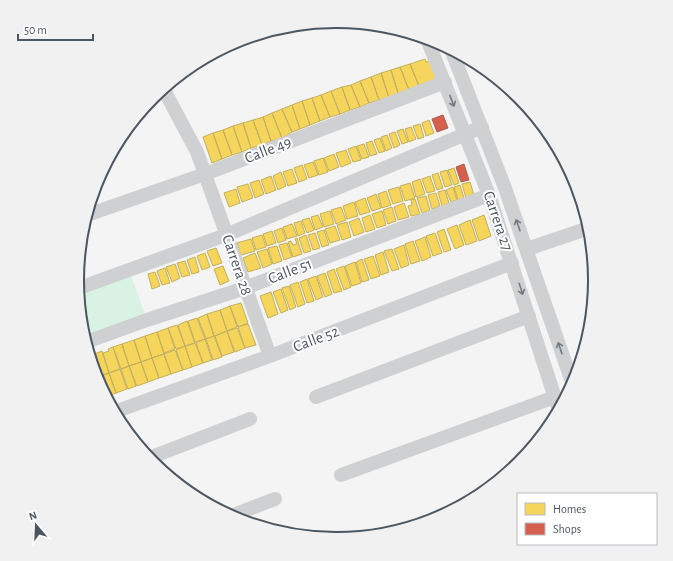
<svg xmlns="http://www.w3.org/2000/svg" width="673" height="561" viewBox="0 0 673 561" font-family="'Alegreya Sans',sans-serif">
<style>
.green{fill:#d9f2e3}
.homes{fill:#f6d55c;stroke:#c2af5e}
.shops{fill:#d6604d;stroke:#ac5d53}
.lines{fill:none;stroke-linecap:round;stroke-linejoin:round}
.minor{stroke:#ced0d2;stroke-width:14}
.oneway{stroke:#727b83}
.labels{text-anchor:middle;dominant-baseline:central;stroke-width:4;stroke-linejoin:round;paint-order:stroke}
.street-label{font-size:16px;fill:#4a5661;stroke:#fff}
.rim{fill:none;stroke:#4a5661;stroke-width:2}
</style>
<rect width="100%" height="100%" fill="#f4f4f4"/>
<path class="green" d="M129,270L147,320L89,342L79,288Z"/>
<path class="homes" d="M425,59L426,62L431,60L439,77L419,86L410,64Z
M410,64L419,86L409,90L400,67Z
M400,67L409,90L398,93L391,70Z
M391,70L398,93L389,98L381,73Z
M381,73L389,98L379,100L371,77Z
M371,77L379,100L369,103L360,81Z
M360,81L369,103L360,107L351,85Z
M351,85L360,107L350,110L342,87Z
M342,87L350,110L340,114L331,91Z
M331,91L340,114L330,117L321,95Z
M321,95L330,117L320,121L312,98Z
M312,98L320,121L310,125L302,101Z
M302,101L310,125L300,129L292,105Z
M292,105L300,129L292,132L282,109Z
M282,109L292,132L282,138L272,113Z
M272,113L282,138L271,141L263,117Z
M263,117L271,141L262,145L253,120Z
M253,120L262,145L251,148L243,123Z
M429,120L434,133L426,136L422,123Z
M243,123L251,148L242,152L233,126Z
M420,124L424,137L418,139L413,126Z
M233,126L242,152L232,155L223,130Z
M411,127L416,139L409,142L405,129Z
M403,129L408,142L402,144L397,131Z
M223,130L232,155L222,159L213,133Z
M395,132L400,145L394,148L389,134Z
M213,133L222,159L212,163L203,137Z
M387,135L392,148L386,151L381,137Z
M380,138L385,151L379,153L374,140Z
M372,141L377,154L370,156L366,143Z
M364,144L369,157L362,159L357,146Z
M356,146L361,160L353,162L348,149Z
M346,150L351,163L341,167L336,153Z
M334,154L339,167L329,171L324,158Z
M323,158L328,172L319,175L314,161Z
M313,162L318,175L309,178L304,165Z
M302,165L307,179L299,182L294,168Z
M454,168L459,183L454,185L448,170Z
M292,169L297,183L288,186L283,172Z
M447,170L452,185L445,187L440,172Z
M281,172L286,186L278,190L273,176Z
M438,173L443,188L437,190L432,175Z
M271,176L276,190L266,194L261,180Z
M430,176L435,191L427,193L422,179Z
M420,179L425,194L416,197L412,182Z
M259,180L264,194L255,198L250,183Z
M470,182L474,195L466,198L462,184Z
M410,183L415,198L405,201L400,186Z
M248,184L253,198L242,202L237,187Z
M460,185L464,198L458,200L454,187Z
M399,187L403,201L393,204L388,190Z
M453,187L457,200L451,202L446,190Z
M236,189L240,203L229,207L224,193Z
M445,190L449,203L442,206L438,192Z
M386,191L391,205L382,208L378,194Z
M436,193L440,206L432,209L428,195Z
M376,194L381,208L372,211L367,198Z
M426,196L430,210L422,213L417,198Z
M365,198L370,212L360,215L355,202Z
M415,199L420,214L411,216L408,206L412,205L411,200Z
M354,202L358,216L347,219L343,206Z
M404,203L409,217L398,220L394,207Z
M341,207L346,220L336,224L331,210Z
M392,207L396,221L388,224L383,210Z
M330,211L334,224L324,227L320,214Z
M382,211L386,225L377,228L372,214Z
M318,215L323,227L315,230L311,217Z
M370,215L375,229L366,232L362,218Z
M484,215L491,236L479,241L472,220Z
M309,218L314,230L307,233L302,220Z
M359,218L364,232L354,236L349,222Z
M470,220L477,241L466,245L459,225Z
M301,221L305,233L298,236L294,223Z
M347,222L351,237L342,240L337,225Z
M292,224L297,236L287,239L283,227Z
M457,225L464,245L455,249L447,229Z
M335,226L340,240L330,243L325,229Z
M282,228L286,240L278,243L274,231Z
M444,229L451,250L444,252L437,232Z
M324,230L329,245L322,247L317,232Z
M272,231L276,243L267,246L263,234Z
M315,233L320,248L313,250L308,235Z
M435,233L442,253L433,256L426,236Z
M262,235L266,247L256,250L252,238Z
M306,235L311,251L304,253L299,238Z
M425,237L431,257L422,261L415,241Z
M297,238L302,254L293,257L288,242L291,241L293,245L297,244L295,239Z
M251,239L255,251L241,255L237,243Z
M413,241L420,261L411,264L405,244Z
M287,243L292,257L284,260L279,245Z
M404,245L409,265L401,268L394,249Z
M277,246L282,261L273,264L268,248Z
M216,248L222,263L213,266L207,251Z
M267,249L272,264L263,268L257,252Z
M392,249L399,269L392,271L384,251Z
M383,252L389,272L381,275L375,255Z
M205,253L210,267L202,270L197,256Z
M255,253L261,268L248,272L243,258Z
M373,256L380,276L371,279L364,259Z
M195,257L199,272L192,274L187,260Z
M362,259L369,280L362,282L356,262Z
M185,261L190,275L182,277L177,263Z
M355,262L361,283L352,286L345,266Z
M175,264L180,278L172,282L166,267Z
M223,266L229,281L220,285L214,269Z
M344,266L351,287L344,290L336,269Z
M165,268L170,283L162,285L157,271Z
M334,269L342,291L334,293L327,272Z
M155,272L160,286L152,289L148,274Z
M325,273L332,294L325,297L317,276Z
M316,276L323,297L316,300L308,279Z
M307,279L314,301L307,303L300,282Z
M298,282L305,304L298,307L290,285Z
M289,286L296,307L290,310L282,288Z
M281,289L288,310L281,313L273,292Z
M271,292L278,314L268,318L260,296Z
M241,303L248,323L238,327L230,306Z
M230,306L237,327L227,331L220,310Z
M220,310L227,331L214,336L207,314Z
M207,314L214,336L206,339L198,318Z
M197,318L205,339L195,342L188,321Z
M187,321L195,343L185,346L178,325Z
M248,324L256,345L245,348L238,327Z
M177,325L185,346L176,349L168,328Z
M168,328L175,349L164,353L157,332Z
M237,328L245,348L235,352L227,331Z
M227,331L234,352L222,356L215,336Z
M157,332L164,354L152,358L145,336Z
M145,336L152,358L141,362L134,340Z
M214,336L222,357L213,360L206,339Z
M205,339L212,360L203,363L196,343Z
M134,340L141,362L129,366L122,344Z
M195,343L203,363L192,367L185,346Z
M122,344L129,366L121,369L113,347Z
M185,346L192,367L183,370L176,350Z
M113,347L120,369L109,373L103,353L109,351L108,349Z
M175,350L183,370L171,374L164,354Z
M102,351L109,373L98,377L92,355Z
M164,354L171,374L159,378L152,358Z
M152,358L159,378L148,382L141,362Z
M141,362L148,382L137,386L129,366Z
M129,366L136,386L128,389L121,369Z
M120,369L127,389L116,393L109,373Z
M109,373L116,393L108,396L101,386L98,377Z"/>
<path class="shops" d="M443,115L448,128L437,132L432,119Z
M464,164L469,180L461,182L456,167Z"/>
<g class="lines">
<path class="minor" d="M427,39L489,195L558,407
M452,52L505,188L573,385
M164,90L197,152L270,356
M90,214L205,174L445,82
M527,249L586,229
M79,288L226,235L482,127
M89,341L147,320L245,288L489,195
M316,397L529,316
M117,411L270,356L512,263
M149,458L250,419
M341,475L555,397
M231,516L275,499"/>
</g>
<defs><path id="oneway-shaft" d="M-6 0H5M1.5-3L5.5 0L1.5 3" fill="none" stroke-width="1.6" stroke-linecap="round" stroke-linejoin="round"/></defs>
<g class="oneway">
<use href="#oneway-shaft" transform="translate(452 101) rotate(69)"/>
<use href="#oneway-shaft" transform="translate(518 225) rotate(-109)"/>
<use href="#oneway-shaft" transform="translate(521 289) rotate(72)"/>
<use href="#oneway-shaft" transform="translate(560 348) rotate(-109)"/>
</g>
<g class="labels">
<g class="street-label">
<text transform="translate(268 150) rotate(-21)">Calle 49</text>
<text transform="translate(498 221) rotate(71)">Carrera 27</text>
<text transform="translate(237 265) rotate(71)">Carrera 28</text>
<text transform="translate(290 271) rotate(-21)">Calle 51</text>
<text transform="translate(316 339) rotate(-21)">Calle 52</text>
</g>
</g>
<path d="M0 0H673V561H0ZM84 280a252 252 0 1 1 504 0a252 252 0 1 1-504 0Z" fill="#f1f1f2" fill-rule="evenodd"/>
<path class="rim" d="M84 280a252 252 0 1 1 504 0a252 252 0 1 1-504 0Z"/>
<rect x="517" y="493" width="140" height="52" fill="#ffffff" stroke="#b7bbc0"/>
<rect x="525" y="503" width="20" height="12" fill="#f6d55c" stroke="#b7bbc0"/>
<text x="553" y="513" font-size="12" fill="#4a5661">Homes</text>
<rect x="525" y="523" width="20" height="12" fill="#d6604d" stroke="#b7bbc0"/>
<text x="553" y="533" font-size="12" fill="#4a5661">Shops</text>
<g transform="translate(36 525) rotate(341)" stroke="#ffffff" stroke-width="3" paint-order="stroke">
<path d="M0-3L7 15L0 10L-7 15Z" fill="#4a5661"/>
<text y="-6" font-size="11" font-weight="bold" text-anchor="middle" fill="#4a5661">N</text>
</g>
<path d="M18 34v6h75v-6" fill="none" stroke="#4a5661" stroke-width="2"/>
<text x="24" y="34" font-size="12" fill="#4a5661" stroke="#ffffff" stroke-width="3" paint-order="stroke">50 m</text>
</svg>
